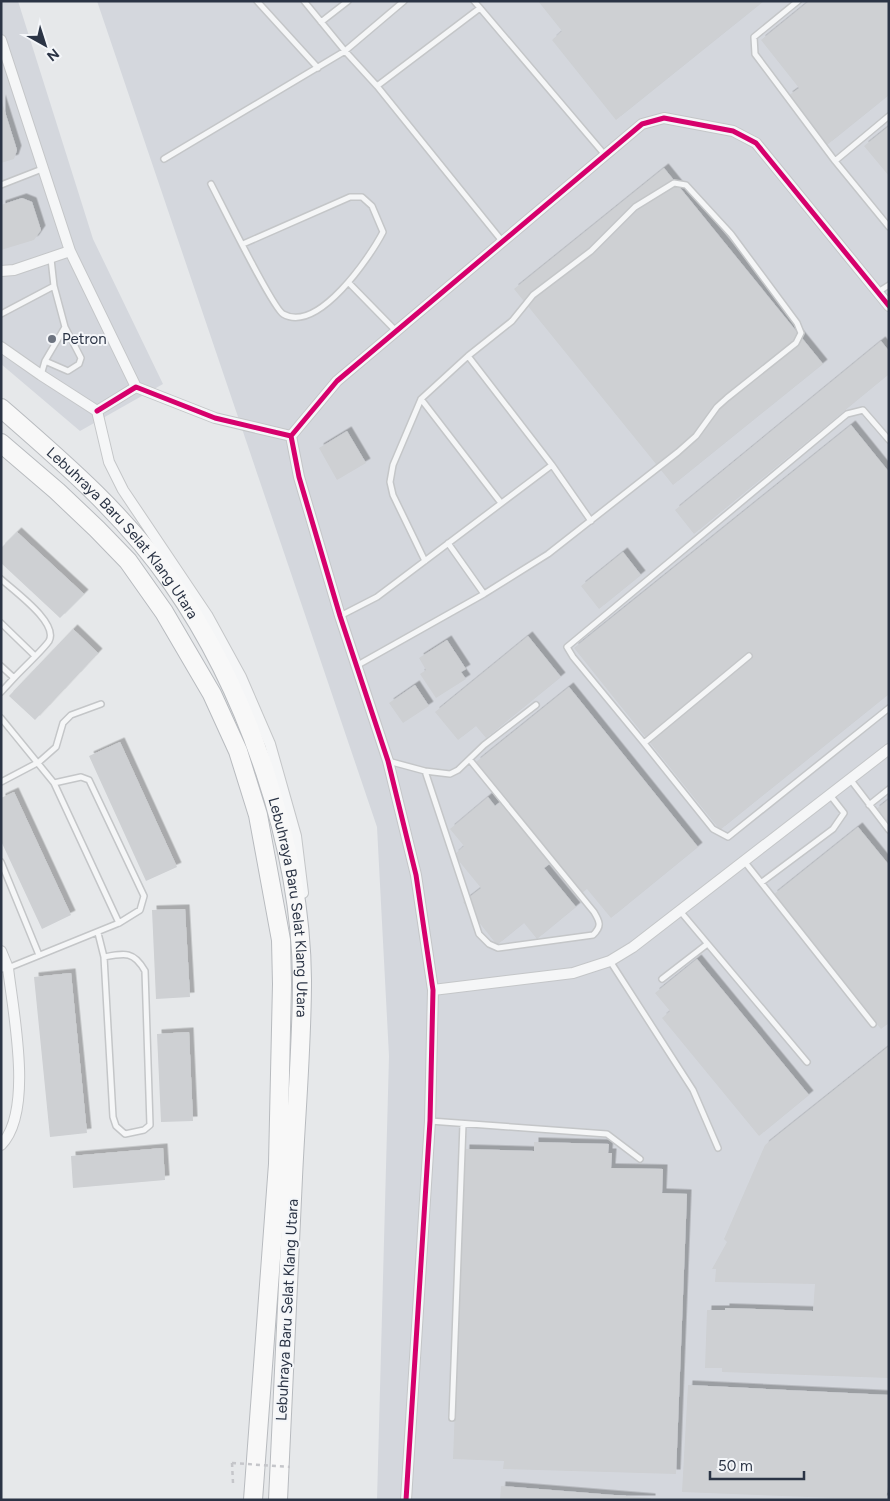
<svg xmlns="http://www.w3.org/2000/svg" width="890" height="1501" viewBox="0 0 890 1501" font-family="Figtree,sans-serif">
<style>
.built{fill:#d4d7dd}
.building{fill:#ced0d3;filter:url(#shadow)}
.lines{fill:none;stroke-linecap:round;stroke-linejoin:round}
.lane-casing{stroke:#c4c6c8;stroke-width:8}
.street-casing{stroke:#c4c6c8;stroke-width:12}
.highway-casing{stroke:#b8bbbf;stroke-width:20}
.path{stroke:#c5c6ca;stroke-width:2.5;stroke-dasharray:4 4;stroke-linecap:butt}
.lane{stroke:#f5f6f7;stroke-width:5}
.street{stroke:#f5f6f7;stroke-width:10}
.highway{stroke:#f8f8f8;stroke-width:18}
.path-bridge{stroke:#c5c6ca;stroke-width:2.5;stroke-dasharray:4 4;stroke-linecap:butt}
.cycleway-casing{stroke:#f4f6f9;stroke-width:8}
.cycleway{stroke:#d6006c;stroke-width:5}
.poi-dot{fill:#6c737f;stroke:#f4f6f9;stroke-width:2}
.labels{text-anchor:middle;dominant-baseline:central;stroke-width:4;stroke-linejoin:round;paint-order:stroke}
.poi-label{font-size:15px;fill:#2b3445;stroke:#f4f6f9;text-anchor:start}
.street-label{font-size:15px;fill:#2b3445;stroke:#f4f6f9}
</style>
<defs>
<filter id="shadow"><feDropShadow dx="4.5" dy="-4.5" stdDeviation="0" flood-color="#0004"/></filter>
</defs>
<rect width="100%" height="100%" fill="#e6e8ea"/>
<path class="built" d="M1,1H18L93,239L163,384L80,431L1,364Z
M97,1H889V1500H377L389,1056L377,827Z"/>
<path class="building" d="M538,1H764L616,120L552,40L562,31Z
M809,1H889V95L827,145L788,96L799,88L761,40Z
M1,99L17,150L14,159L1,163Z
M889,126V176L864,146Z
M664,168L823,364L673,485L514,289Z
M22,198L32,202L41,230L34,240L1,250V205Z
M881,341L889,351V374L694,534L675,510Z
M851,425L889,472V694L720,830L574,648Z
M347,431L366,463L337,480L319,448Z
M17,532L84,594L60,618L1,563V548Z
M623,552L641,575L599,609L581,586Z
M73,629L98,653L35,720L9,696Z
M528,636L561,677L486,738L476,726L458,740L435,712Z
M447,640L466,669L461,672L466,679L436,698L420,674L426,670L419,658Z
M415,685L429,706L403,723L389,703Z
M569,687L698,847L611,918L587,889L582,893L555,860L544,868L576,907L537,939L524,923L497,945L463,902L481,888L454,855L464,846L450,829L488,797L495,806L505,798L476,762Z
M120,742L177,867L146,881L89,756Z
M14,792L71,915L42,929L1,841V798Z
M889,799V827L875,810Z
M858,827L889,865V1023L881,1029L773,895Z
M185,909L190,997L156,999L152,910Z
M697,959L809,1095L759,1136L662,1018L670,1011L655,993Z
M71,973L87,1133L50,1137L34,977Z
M189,1032L193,1121L161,1122L157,1034Z
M889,1046V1378L722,1372V1368H705L707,1310H725V1308L813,1311L815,1284L715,1282L716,1269H712L727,1242L724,1239L765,1145Z
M534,1142L609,1144L608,1153H612L611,1168L663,1169L662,1193L687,1194L676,1474L503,1469L504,1461L453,1459L465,1149L534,1151Z
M163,1148L165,1180L73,1188L71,1156Z
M688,1385L889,1395V1480L886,1500L682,1492Z
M501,1486L651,1498V1500H500Z"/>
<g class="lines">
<g class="lane-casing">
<path id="lane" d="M257,1L318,68
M304,1L345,51L404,1
M474,1L605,155
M798,1L754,37L755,54L835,161L889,227
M480,8L377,86L502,241
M321,22L348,1
M164,159L345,51L377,86
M835,161L889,116
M211,184C221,203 272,307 283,314C318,334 370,257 383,232L372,206L362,197H350L243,244
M1,185L42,169
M349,283L396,331
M878,292L889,285
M1,314L54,286
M45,361L68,371L79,364L81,358L65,327
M41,375L45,361L65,327L54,286L51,259
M421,399L501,503
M552,465L591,521
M448,543L484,594
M425,561L393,495L390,482L393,465L421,399L468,356
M1,579C14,591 59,623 49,641C42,651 23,668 14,678L1,666
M340,616L377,597L552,465L468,356L512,321L533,295L591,251L635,207L674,183L686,185L731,234L797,323L801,333L796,343L727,398L717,407L696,436L678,452L548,554L484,594L356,666
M1,623L34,655
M749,656L644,743L713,829L728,837L889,708
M1,692L14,678
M1,718L54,783L119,923L8,968L1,969
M644,743L573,657L567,647L847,414L863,410L889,440
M388,761L425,771L450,774L458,770L484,745L536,705
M425,771L479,934L489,944L498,948L593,935C602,926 600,922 594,912L470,760
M850,779L889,830
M1,782L39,762L56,747L63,723L71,715L101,704
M54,783L81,777L89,780L144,896L140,910L119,923
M869,805L889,789
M744,861L873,1024
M1,862L39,955
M762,882L833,829L844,813L830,795
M680,911L807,1062
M98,933L104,957L113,1117L116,1126L125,1134L144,1130L150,1125L145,971C134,951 125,953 104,957
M610,961L693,1090L718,1148
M662,979L706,945
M430,1121L607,1134L640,1159
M452,1418L463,1124"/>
</g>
<g class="street-casing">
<path id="street" d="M1,40L70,251L136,387
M1,271L14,270L70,251
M1,347L41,375L97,411L109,462L123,490L207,615L241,677L270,744L296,836L303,893
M97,411L136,387L215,418L291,436L337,381L642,124L664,118L733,131L756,143L889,306
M291,436L299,477L340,616L388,761L416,875L433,990L430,1121L406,1500
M1,951L8,968C13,1012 34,1112 1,1145
M433,990L573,973L610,961L633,947L889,749"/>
</g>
<g class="highway-casing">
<g id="highway">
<path id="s1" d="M1,408C63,462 125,515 172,583C248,692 301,847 302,980C302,1046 296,1112 293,1177C288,1285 283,1392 278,1500"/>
<path d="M1,443L57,491L97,529L128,561L164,612L212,694L238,751L258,815L281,940L282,984L278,1164L253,1500"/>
</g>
</g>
<path class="path" d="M232,1463L233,1483"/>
<use href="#lane" class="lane"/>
<use href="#street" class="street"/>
<use href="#highway" class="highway"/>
<path class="path-bridge" d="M232,1463L290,1467"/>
<g class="cycleway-casing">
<path id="cycleway" d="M97,411L136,387L215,418L291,436L337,381L642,124L664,118L733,131L756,143L889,306
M291,436L299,477L340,616L388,761L416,875L433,990L430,1121L406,1500"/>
</g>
<use href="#cycleway" class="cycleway"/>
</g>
<circle class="poi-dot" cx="52" cy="339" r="5"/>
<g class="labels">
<g class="poi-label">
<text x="62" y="339">Petron</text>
</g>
<g class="street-label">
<text stroke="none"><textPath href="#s1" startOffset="175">Lebuhraya Baru Selat Klang Utara</textPath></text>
<text stroke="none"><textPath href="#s1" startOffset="595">Lebuhraya Baru Selat Klang Utara</textPath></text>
<text transform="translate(287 1310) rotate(-87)">Lebuhraya Baru Selat Klang Utara</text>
</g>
</g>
<rect width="890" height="1501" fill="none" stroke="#2b3445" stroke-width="5"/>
<g transform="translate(45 45) rotate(141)" stroke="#f4f6f9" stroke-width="4" paint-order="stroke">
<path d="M0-4L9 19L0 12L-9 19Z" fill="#2b3445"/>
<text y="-8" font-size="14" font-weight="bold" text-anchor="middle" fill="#2b3445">N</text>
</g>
<path d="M710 1471v8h94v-8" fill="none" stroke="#2b3445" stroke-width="2.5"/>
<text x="718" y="1471" font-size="15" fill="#2b3445" stroke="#f4f6f9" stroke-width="4" paint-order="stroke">50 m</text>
</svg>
